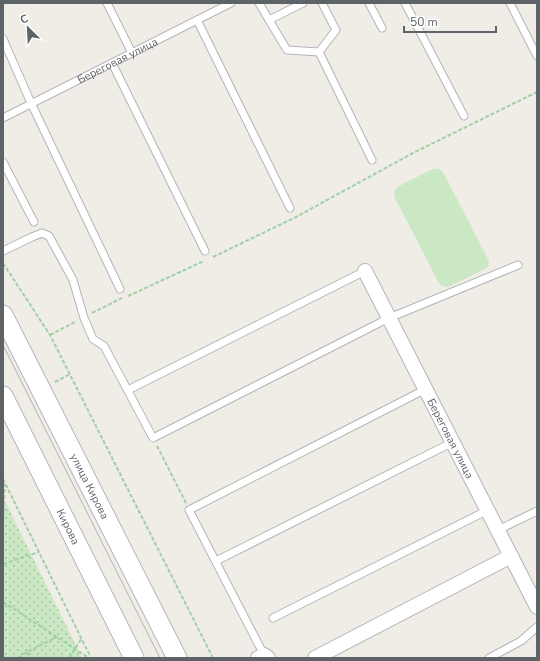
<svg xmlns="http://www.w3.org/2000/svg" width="540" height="661" viewBox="0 0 540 661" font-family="'Nunito Sans',sans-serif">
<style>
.green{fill:#c9e8c3}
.park{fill:url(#park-dots)}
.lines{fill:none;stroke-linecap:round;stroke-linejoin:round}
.lane-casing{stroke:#b2b5b9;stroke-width:9}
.street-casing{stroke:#b2b5b9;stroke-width:16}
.secondary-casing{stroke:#b3b7bb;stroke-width:21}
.path{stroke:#a0d0a5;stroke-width:2;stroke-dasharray:4 2;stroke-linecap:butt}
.lane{stroke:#fff;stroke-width:7}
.street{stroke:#fff;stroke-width:14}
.secondary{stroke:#fff;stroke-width:19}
.tram{stroke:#b3b4b5;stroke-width:1}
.labels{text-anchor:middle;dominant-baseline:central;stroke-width:3;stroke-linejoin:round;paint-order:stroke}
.street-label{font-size:11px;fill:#5e6367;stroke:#fff}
</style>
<defs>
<pattern id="park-dots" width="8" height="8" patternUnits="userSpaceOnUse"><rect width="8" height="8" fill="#c9e8c3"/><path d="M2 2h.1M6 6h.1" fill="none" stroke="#a6c0a2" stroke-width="1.8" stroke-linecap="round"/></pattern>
</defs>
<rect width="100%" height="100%" fill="#f0ece6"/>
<path class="green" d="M433,169C437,168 440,169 443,172L489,261L488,266L485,269L448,287L442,286L439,283L394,196L395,190L399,186Z"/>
<path class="park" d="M3,497L82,658H3Z"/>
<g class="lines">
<g class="lane-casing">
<g id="lane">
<path d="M107,3L132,53"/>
<path d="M259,3L269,20L303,3"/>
<path d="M322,3L336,30L319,52L372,160"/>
<path d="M369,3L382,28"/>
<path d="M405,3L464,116"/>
<path d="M510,3L537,56"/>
<path d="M197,20L290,208"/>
<path d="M269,20L287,50L319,52"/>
<path d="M3,39L31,103L120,289"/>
<path d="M112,63L205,251"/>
<path id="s1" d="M3,118L231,3"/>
<path d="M3,162L34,222"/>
<path d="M3,251L32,237L42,233L49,236L73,280L84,318L93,339L104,346L153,438L389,318L518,265"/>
<path d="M128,390L365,271"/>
<path d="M498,530L537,511"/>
<path d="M216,561L453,442"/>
<path d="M273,618L488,510"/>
<path d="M264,655L189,510L426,389"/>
<path d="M489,658L521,641L537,627"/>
</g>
</g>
<g class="street-casing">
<g id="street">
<path id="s2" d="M365,271L537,607"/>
<path d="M258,658L264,655L268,658"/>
<path d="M315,658L511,556"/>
</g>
</g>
<g class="secondary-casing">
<g id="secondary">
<path id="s3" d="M3,315L177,658"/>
<path id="s4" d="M3,396L134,658"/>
</g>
</g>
<path class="path" d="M213,257L296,217L413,153L537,92
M3,263L50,335L213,658
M128,296L204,261
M92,313L122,298
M50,335L75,322
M55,382L70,374
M157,446L186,503
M3,479L91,658
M3,517L5,484
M3,564L39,552
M3,602L89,658
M27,652L29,658
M18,658L27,652L57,637
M69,658L82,638"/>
<use href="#lane" class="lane"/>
<use href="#street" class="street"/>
<use href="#secondary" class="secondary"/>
<path class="tram" d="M3,345L160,658"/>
</g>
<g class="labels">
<g class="street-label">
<text stroke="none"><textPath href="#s1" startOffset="128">Береговая улица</textPath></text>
<text stroke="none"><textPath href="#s2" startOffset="188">Береговая улица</textPath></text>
<text stroke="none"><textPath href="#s3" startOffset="192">улица Кирова</textPath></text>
<text stroke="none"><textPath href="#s4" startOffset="146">Кирова</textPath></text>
</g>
</g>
<rect width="540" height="661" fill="none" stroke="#5e6367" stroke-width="8"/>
<g transform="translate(28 28) rotate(336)" stroke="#ffffff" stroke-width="3" paint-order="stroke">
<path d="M0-3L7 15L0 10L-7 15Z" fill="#5e6367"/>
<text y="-6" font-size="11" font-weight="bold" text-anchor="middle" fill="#5e6367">С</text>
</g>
<path d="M404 26v6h92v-6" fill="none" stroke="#5e6367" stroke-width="2"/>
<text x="410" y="26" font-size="12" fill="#5e6367" stroke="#ffffff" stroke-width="3" paint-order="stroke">50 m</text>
</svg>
